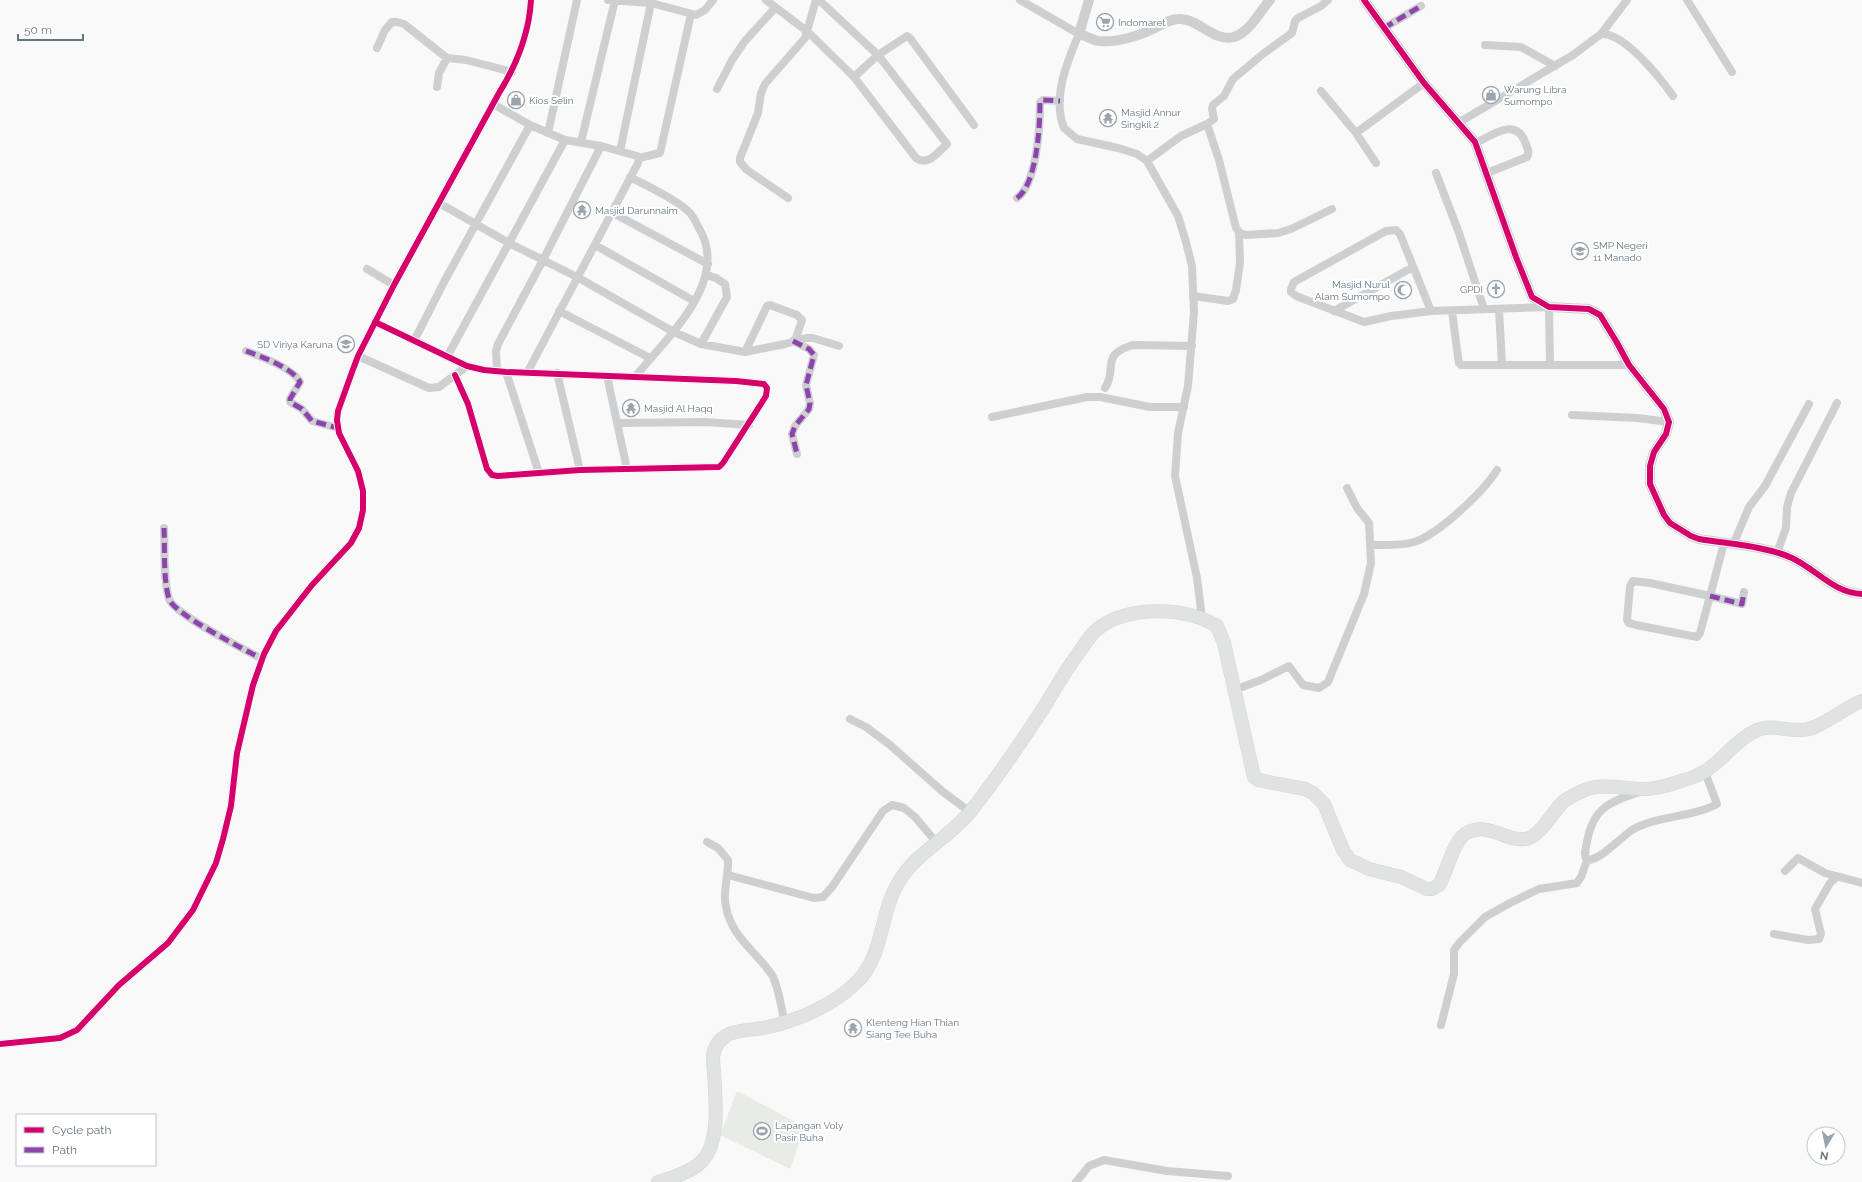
<svg xmlns="http://www.w3.org/2000/svg" width="1862" height="1182" viewBox="0 0 1862 1182" font-family="Raleway,sans-serif">
<style>
.green{fill:#e8ebe6}
.lines{fill:none;stroke-linecap:round;stroke-linejoin:round}
.trunk-casing{stroke:#d5d6d6;stroke-width:14}
.minor{stroke:#cecfd0;stroke-width:8}
.tertiary{stroke:#cecfd0;stroke-width:10}
.trunk{stroke:#e1e2e2;stroke-width:13}
.quiet{stroke:#8e44ad;stroke-width:5;stroke-dasharray:10 5;stroke-linecap:butt}
.cycleway-casing{stroke:#fff;stroke-width:8}
.cycleway{stroke:#d6006c;stroke-width:6}
.labels{text-anchor:middle;dominant-baseline:central;stroke-width:4;stroke-linejoin:round;paint-order:stroke}
.poi-label{font-size:10px;fill:#657683;stroke:#fff;text-anchor:start}
</style>
<rect width="100%" height="100%" fill="#f9f9f9"/>
<path class="green" d="M737,1091L805,1127L790,1169L720,1135Z"/>
<g class="lines">
<g class="trunk-casing">
<path id="trunk" d="M658,1182C672,1178 692,1172 702,1161C723,1140 714,1085 713,1057C714,1047 719,1039 729,1034C741,1029 756,1030 768,1027C799,1020 833,1005 856,983C885,955 879,912 900,880C918,851 949,838 970,812C998,777 1022,741 1046,704C1057,685 1069,666 1082,648C1086,643 1090,636 1095,631C1125,605 1184,606 1217,626L1224,643L1254,777L1258,780L1305,789L1313,793L1324,804L1343,850L1350,860L1369,869L1401,877L1427,889H1432L1439,885C1447,872 1453,842 1465,834C1489,819 1508,845 1529,838C1540,835 1553,812 1562,803C1567,798 1578,793 1585,790C1603,782 1627,790 1645,789C1658,789 1672,784 1684,780C1719,771 1727,745 1755,731C1773,722 1790,734 1809,729C1827,724 1844,708 1862,701"/>
</g>
<path class="minor" d="M608,0L651,3L696,15L705,10L713,0
M766,0L808,32L854,77L916,158C928,167 939,151 947,144L878,55L819,0
M1020,0L1079,34C1067,62 1052,98 1064,128L1077,139L1118,148L1137,154L1147,161L1178,216L1186,242L1192,266L1194,312L1188,386L1178,433L1175,476L1197,578L1202,618
M1687,0L1732,72
M1384,28L1421,6
M1601,34C1624,32 1661,79 1673,96
M1485,45L1521,47L1555,66
M377,48L385,30L392,22H397L404,24L447,58
M854,77L878,55L907,36L910,38L974,125
M437,87L439,73L447,58L466,60L512,72
M717,89L732,60L745,41L775,8
M1321,91L1356,133L1424,83
M493,104L530,125L565,140L601,146L637,156L639,158L638,163L527,373
M1458,123L1573,55L1601,34L1627,0
M1207,124L1214,119L1212,109L1213,105L1224,96L1233,79L1263,54L1292,33L1295,21L1298,18L1321,6L1328,0
M548,133L577,0
M1356,133L1376,163
M581,142L615,0
M1476,143C1492,135 1516,117 1525,142C1527,147 1530,152 1527,157L1487,173
M620,151L651,3
M639,158L660,153L691,14
M1147,161L1181,136L1207,124L1219,160L1236,228L1240,233L1246,235L1278,233L1291,229L1332,209
M1436,173L1459,233L1484,309
M630,177C647,186 674,198 688,211C694,216 697,225 701,232C728,284 666,338 636,376
M788,198L747,170L740,162V158L758,113L761,93L765,84L805,38L816,0
M1017,198C1037,184 1040,126 1040,102L1043,100L1060,101
M439,203L509,243L577,277L672,331L701,344L745,352L785,344L806,338H813L839,346
M611,212L708,264
M595,245L694,301
M367,269L394,285
M1193,296L1228,301L1233,299L1236,290L1240,263L1239,232
M1499,309L1502,364
M559,311L650,358
M1334,311L1413,267
M1431,311L1400,234L1396,230L1386,231L1294,282L1291,289V292L1296,296L1364,322L1391,316L1431,311L1549,307L1550,364
M1452,311L1458,357L1459,363L1461,365H1629
M375,322L467,366L484,370L506,372L736,381L764,384L767,388L766,396L723,463L719,467L580,470L498,476L492,475L487,469L468,404L455,375
M414,341L444,282L530,125
M793,341L809,349L814,355L806,385L810,403L809,409L795,426L792,434L797,454
M701,344L727,297L725,284L716,278L707,275
M246,351C260,356 293,368 300,382L290,399V402L302,409L312,421L338,428
M745,352L767,306L770,305L797,315L802,320L795,341
M358,356L429,388L439,387L467,366
M447,357L565,140
M497,371L496,351L498,344L543,260L601,146
M506,372L539,473
M557,373L580,470
M607,376L627,469
M1105,388C1118,369 1099,355 1133,345L1192,346
M1572,415L1638,418L1669,422
M992,417L1087,397H1100L1150,407H1184
M617,423L705,422L749,425
M164,528C165,549 163,579 169,599C175,615 244,649 262,659
M1724,543L1710,596L1650,583L1633,581L1630,586L1627,620L1629,623L1636,625L1697,637L1700,633L1710,596L1742,604L1744,592
M1371,545C1385,545 1401,546 1414,542C1438,535 1484,491 1497,470
M1733,545L1749,507L1765,486L1809,404
M1777,553L1786,528L1787,507L1791,493L1837,403
M1234,690L1261,680L1289,666L1303,685L1319,688L1328,682L1364,594L1371,563L1369,523L1357,508L1347,488
M850,719L866,727L890,745L942,791L970,812
M1640,792C1609,802 1593,808 1587,842C1586,848 1583,855 1587,860C1600,861 1621,837 1632,830C1658,815 1691,818 1717,804L1705,772
M707,842L718,848L728,860C729,875 722,892 726,907C732,938 756,951 772,975C779,987 781,1009 785,1023
M1785,871L1798,858L1825,873L1862,883
M728,875L814,898L823,897L832,887L883,811L892,805L904,808L915,817L937,843
M1774,934L1808,940L1819,939L1821,934L1815,909L1830,883L1837,877
M1441,1025L1454,974V950L1459,943L1485,917L1510,903L1539,889L1577,883L1581,877L1587,860
M0,1044L60,1038L77,1030L119,985L168,943L193,910L216,863L223,839L231,806L237,753L253,685L264,654L276,631L312,585L351,543L359,528L363,510V491L358,471L339,433L337,420L338,411L352,372L358,356L394,285L499,93C517,64 529,34 531,0
M1076,1182L1089,1166L1104,1160L1167,1171L1228,1176"/>
<path class="tertiary" d="M1089,0L1079,34C1086,36 1093,40 1099,41C1119,43 1138,36 1155,28C1163,24 1171,18 1181,19C1200,20 1214,42 1234,37C1250,32 1260,11 1270,0
M1364,0L1424,83L1475,142L1516,257L1532,297L1549,307L1589,309L1600,315L1616,341L1629,365L1664,409L1669,422L1666,434L1654,452L1650,466V484L1664,515L1670,523L1691,536L1699,539C1728,544 1766,546 1792,558C1817,570 1834,593 1862,594"/>
<use href="#trunk" class="trunk"/>
<path class="quiet" d="M1384,28L1421,6
M1017,198C1037,184 1040,126 1040,102L1043,100L1060,101
M793,341L809,349L814,355L806,385L810,403L809,409L795,426L792,434L797,454
M246,351C260,356 293,368 300,382L290,399V402L302,409L312,421L338,428
M164,528C165,549 163,579 169,599C175,615 244,649 262,659
M1710,596L1742,604L1744,592"/>
<g class="cycleway-casing">
<path id="cycleway" d="M1364,0L1424,83L1475,142L1516,257L1532,297L1549,307L1589,309L1600,315L1616,341L1629,365L1664,409L1669,422L1666,434L1654,452L1650,466V484L1664,515L1670,523L1691,536L1699,539C1728,544 1766,546 1792,558C1817,570 1834,593 1862,594
M375,322L467,366L484,370L506,372L736,381L764,384L767,388L766,396L723,463L719,467L580,470L498,476L492,475L487,469L468,404L455,375
M0,1044L60,1038L77,1030L119,985L168,943L193,910L216,863L223,839L231,806L237,753L253,685L264,654L276,631L312,585L351,543L359,528L363,510V491L358,471L339,433L337,420L338,411L352,372L358,356L394,285L499,93C517,64 529,34 531,0"/>
</g>
<use href="#cycleway" class="cycleway"/>
</g>
<defs>
<g id="supermarket-ring" transform="scale(0.9)"><circle r="9.5" fill="#fff" stroke="#99a4ac" stroke-width="1.5"/><path d="M-6-5.5h2.5l.6 2H6L4.5 2H-2.5L-4.4-4H-6ZM-1.5 3.2a1.3 1.3 0 1 0 .1 0ZM3 3.2a1.3 1.3 0 1 0 .1 0Z" fill="#99a4ac"/></g>
<g id="shop-ring" transform="scale(0.9)"><circle r="9.5" fill="#fff" stroke="#99a4ac" stroke-width="1.5"/><path d="M-5-2.5h2.3a2.7 3.5 0 0 1 5.4 0H5L5.5 6h-11ZM-1.5-2.5h3a1.5 2.3 0 0 0-3 0Z" fill="#99a4ac"/></g>
<g id="temple-ring" transform="scale(0.9)"><circle r="9.5" fill="#fff" stroke="#99a4ac" stroke-width="1.5"/><path d="M0-6L5-2H3V0L6.5 2.5H4V6H1.5V3h-3V6H-4V2.5H-6.5L-3 0V-2H-5Z" fill="#99a4ac"/></g>
<g id="school-ring" transform="scale(0.9)"><circle r="9.5" fill="#fff" stroke="#99a4ac" stroke-width="1.5"/><path d="M0-5L7-2L0 1L-7-2ZM-4 1L0 2.5L4 1V4Q0 6-4 4Z" fill="#99a4ac"/></g>
<g id="church-ring" transform="scale(0.9)"><circle r="9.5" fill="#fff" stroke="#99a4ac" stroke-width="1.5"/><path d="M-1.2-6h2.4v3.5h3.3v2.4h-3.3V6h-2.4V-.1h-3.3v-2.4h3.3Z" fill="#99a4ac"/></g>
<g id="mosque-ring" transform="scale(0.9)"><circle r="9.5" fill="#fff" stroke="#99a4ac" stroke-width="1.5"/><path d="M3.5-4.9A6 6 0 1 0 3.5 4.9A5 5 0 1 1 3.5-4.9Z" fill="#99a4ac"/></g>
<g id="stadium-ring" transform="scale(0.9)"><circle r="9.5" fill="#fff" stroke="#99a4ac" stroke-width="1.5"/><path d="M0-5a6.5 5 0 1 0 0 10a6.5 5 0 1 0 0-10ZM-3.5-1.8h7v3.6h-7Z" fill="#99a4ac"/></g>
</defs>
<g fill-rule="evenodd">
<use href="#supermarket-ring" x="1105" y="22"/>
<use href="#shop-ring" x="1491" y="95"/>
<use href="#shop-ring" x="516" y="100"/>
<use href="#temple-ring" x="1108" y="118"/>
<use href="#temple-ring" x="582" y="210"/>
<use href="#school-ring" x="1580" y="251"/>
<use href="#church-ring" x="1496" y="289"/>
<use href="#mosque-ring" x="1403" y="290"/>
<use href="#school-ring" x="346" y="344"/>
<use href="#temple-ring" x="631" y="408"/>
<use href="#temple-ring" x="853" y="1028"/>
<use href="#stadium-ring" x="762" y="1131"/>
</g>
<g class="labels">
<g class="poi-label">
<text x="1118" y="22">Indomaret</text>
<text x="1504" y="89">Warung Libra<tspan x="1504" dy="12">Sumompo</tspan></text>
<text x="529" y="100">Kios Selin</text>
<text x="1121" y="112">Masjid Annur<tspan x="1121" dy="12">Singkil 2</tspan></text>
<text x="595" y="210">Masjid Darunnaim</text>
<text x="1593" y="245">SMP Negeri<tspan x="1593" dy="12">11 Manado</tspan></text>
<text x="1390" y="284" text-anchor="end">Masjid Nurul<tspan x="1390" dy="12">Alam Sumompo</tspan></text>
<text x="1483" y="289" text-anchor="end">GPDI</text>
<text x="333" y="344" text-anchor="end">SD Viriya Karuna</text>
<text x="644" y="408">Masjid Al Haqq</text>
<text x="866" y="1022">Klenteng Hian Thian<tspan x="866" dy="12">Siang Tee Buha</tspan></text>
<text x="775" y="1125">Lapangan Voly<tspan x="775" dy="12">Pasir Buha</tspan></text>
</g>
</g>
<rect x="16" y="1114" width="140" height="52" fill="#ffffff" stroke="#c1c8cd"/>
<rect x="24" y="1127" width="20" height="6" fill="#d6006c" stroke="#c1c8cd"/>
<text x="52" y="1134" font-size="12" fill="#657683">Cycle path</text>
<rect x="24" y="1147" width="20" height="6" fill="#8e44ad" stroke="#c1c8cd"/>
<text x="52" y="1154" font-size="12" fill="#657683">Path</text>
<g transform="translate(1826 1146) rotate(190)"><circle r="19" fill="#ffffff" stroke="#c1c8cd"/>
<path d="M0-3L7 15L0 10L-7 15Z" fill="#99a4ac"/>
<text y="-6" font-size="11" font-weight="bold" text-anchor="middle" fill="#657683">N</text>
</g>
<path d="M18 34v6h65v-6" fill="none" stroke="#657683" stroke-width="2"/>
<text x="24" y="34" font-size="12" fill="#657683" stroke="#ffffff" stroke-width="3" paint-order="stroke">50 m</text>
</svg>
